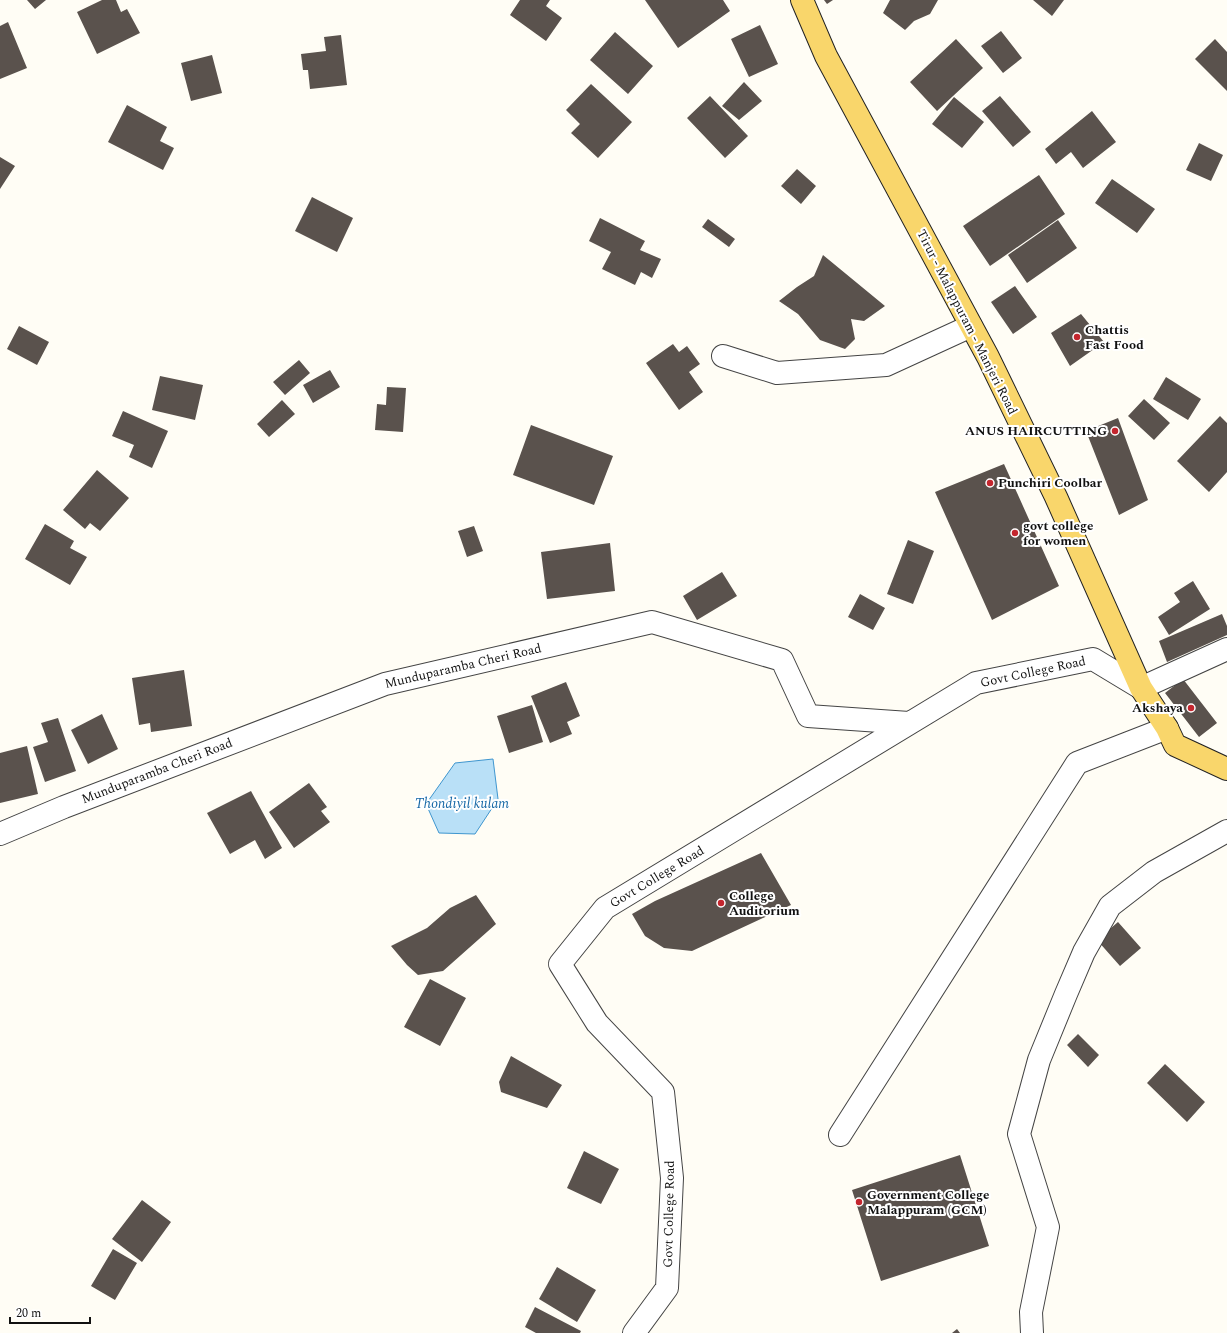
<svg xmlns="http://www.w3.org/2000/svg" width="1227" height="1333" viewBox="0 0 1227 1333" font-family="Spectral,serif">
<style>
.water{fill:#b9e0f7;stroke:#3f96cf}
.building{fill:#5a524d}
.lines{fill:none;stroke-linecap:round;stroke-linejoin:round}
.minor-casing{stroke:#444;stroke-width:24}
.major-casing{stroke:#222;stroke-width:24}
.minor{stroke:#fff;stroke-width:22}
.major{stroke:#f9d66b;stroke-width:22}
.poi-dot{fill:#c4262e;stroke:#fff;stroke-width:1.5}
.labels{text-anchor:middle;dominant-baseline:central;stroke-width:4;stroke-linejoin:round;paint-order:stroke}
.street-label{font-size:13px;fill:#111;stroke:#fff}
.poi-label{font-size:13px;font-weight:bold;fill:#111;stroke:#fff;text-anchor:start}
.water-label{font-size:14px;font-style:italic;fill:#1768a6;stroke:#fff}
</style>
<rect width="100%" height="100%" fill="#fffdf5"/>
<path class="water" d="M493,759L498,799L475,834L439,833L426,804L455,763Z"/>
<path class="building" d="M27,0H46L35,9Z
M102,0H116L121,12L127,9L140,33L97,54L77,12Z
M520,0H550L546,6L562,18L546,41L510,15Z
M645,0H723L730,11L678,48Z
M824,0H833L827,4Z
M890,0H938L930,14L914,21L905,30L883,13Z
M1033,0H1064L1052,16Z
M8,22L27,68L0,79V26Z
M760,25L778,64L749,77L731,39Z
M1001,31L1022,58L1003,73L981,46Z
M615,32L653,66L628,94L590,60Z
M341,35L347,85L310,89L308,70H303L301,54L326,51L324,37Z
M956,39L983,68L937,111L910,82Z
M1215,39L1227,52V91L1195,59Z
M212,55L222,93L191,101L181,63Z
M744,82L762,101L739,120L722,106Z
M591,84L632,122L598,158L571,133L580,124L566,110Z
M710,96L748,136L725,158L687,118Z
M1000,96L1031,132L1013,147L982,111Z
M954,97L984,122L962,148L932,124Z
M127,105L167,127L160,141L174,148L163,170L108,142Z
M1092,111L1116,142L1083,168L1071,152L1056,164L1045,149Z
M1199,143L1223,155L1211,181L1186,170Z
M0,157L15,166L0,189Z
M797,169L816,186L801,204L781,186Z
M1039,175L1065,214L990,266L963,226Z
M1112,179L1155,209L1137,233L1095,203Z
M312,197L353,218L337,252L295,231Z
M600,218L645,241L640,250L661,259L652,278L641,272L635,285L602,269L611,252L589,241Z
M708,219L735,239L729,247L702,227Z
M1058,220L1077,248L1027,283L1008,255Z
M823,255L885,306L864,321L851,319L855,339L845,349L820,340L798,314L779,301L797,287L814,276Z
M1015,286L1037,317L1013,334L991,302Z
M1081,314L1104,342L1070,366L1051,333Z
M19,326L49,342L37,365L7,349Z
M673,344L679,352L687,346L700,364L689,372L703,392L679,410L646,363Z
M299,360L310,373L285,395L273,382Z
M330,370L340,387L313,403L303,385Z
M160,376L203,385L195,420L152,410Z
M1166,377L1201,399L1188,420L1153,399Z
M387,387L406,388L403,432L375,430L377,404L386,405Z
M1144,399L1170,423L1154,440L1128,416Z
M282,400L295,414L269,437L257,424Z
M123,411L168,431L152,468L129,457L134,445L112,436Z
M1220,416L1227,423V472L1209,492L1177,461Z
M1118,418L1148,500L1119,515L1086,431Z
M531,425L613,456L594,505L513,475Z
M1004,464L1059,586L992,620L935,492Z
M97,470L129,498L100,531L90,523L85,529L63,510Z
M45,524L74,541L70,548L87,557L70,585L25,559Z
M474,526L483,551L467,557L458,531Z
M908,540L934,551L913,604L887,594Z
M610,543L615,591L547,599L541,552Z
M722,572L737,596L697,620L683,596Z
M1193,581L1210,609L1169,635L1158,617L1180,602L1174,593Z
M860,594L885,608L873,630L848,617Z
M1222,614L1227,626V635L1167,662L1159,641Z
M184,670L192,726L151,732L150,723L139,725L132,678Z
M1183,679L1217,723L1199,737L1165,693Z
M566,682L580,716L567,722L572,734L550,743L531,696Z
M532,705L543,742L509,753L497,716Z
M102,714L118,749L88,764L71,730Z
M58,718L76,771L45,782L33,747L48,742L41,723Z
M27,746L38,794L0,803V753Z
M309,783L327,807L321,811L330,822L294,848L269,812Z
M251,791L282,848L265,859L255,840L230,854L207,813Z
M761,853L791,905L692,951L664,948L645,936L632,914L655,901Z
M476,895L496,924L443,971L418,975L407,965L391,946L427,928L450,908Z
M1118,922L1141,948L1120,966L1097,940Z
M430,979L466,998L440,1046L404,1027Z
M1078,1034L1099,1055L1088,1067L1067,1045Z
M511,1056L562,1085L547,1108L501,1092L499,1082Z
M1165,1064L1205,1102L1187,1122L1147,1083Z
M584,1151L619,1169L601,1204L567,1188Z
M960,1155L989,1246L881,1281L852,1190Z
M142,1200L171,1222L142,1262L112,1239Z
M113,1249L137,1263L115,1300L91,1286Z
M557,1267L596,1290L577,1322L539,1299Z
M535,1307L581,1331L580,1333H536L525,1327Z
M957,1329L960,1333H952Z"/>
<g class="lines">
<g class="minor-casing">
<path id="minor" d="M723,356L777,373L886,365L971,326
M0,834L64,807L385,684L652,622L782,660L808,716L909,723
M840,1135L1077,763L1167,728
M634,1333L667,1288L672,1178L663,1092L597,1023L560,964L605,908L976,683L1093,659L1141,688L1227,649
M1032,1333L1031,1312L1048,1227L1019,1134L1039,1060L1066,994L1084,952L1110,906L1154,872L1227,831"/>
</g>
<g class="major-casing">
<path id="major" d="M802,0L826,56L988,357L1056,497L1141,688L1167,728L1175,745L1227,769"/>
</g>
<use href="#minor" class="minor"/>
<use href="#major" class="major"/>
</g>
<g class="poi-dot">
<circle cx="1077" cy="337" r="4"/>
<circle cx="1115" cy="431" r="4"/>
<circle cx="990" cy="483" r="4"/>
<circle cx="1015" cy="533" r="4"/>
<circle cx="1191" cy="708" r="4"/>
<circle cx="721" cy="903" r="4"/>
<circle cx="859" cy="1202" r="4"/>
</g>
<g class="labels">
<g class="street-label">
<text transform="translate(967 322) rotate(63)">Tirur - Malappuram - Manjeri Road</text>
<text transform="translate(463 666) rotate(-13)">Munduparamba Cheri Road</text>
<text transform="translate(1033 672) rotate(-12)">Govt College Road</text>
<text transform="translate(157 771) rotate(-21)">Munduparamba Cheri Road</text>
<text transform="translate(657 877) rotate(-31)">Govt College Road</text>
<text transform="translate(669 1214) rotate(-89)">Govt College Road</text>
</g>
<g class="poi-label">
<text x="1085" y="330">Chattis<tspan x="1085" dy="15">Fast Food</tspan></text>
<text x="1107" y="431" text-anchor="end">ANUS HAIRCUTTING</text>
<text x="998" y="483">Punchiri Coolbar</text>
<text x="1023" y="526">govt college<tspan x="1023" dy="15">for women</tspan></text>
<text x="1183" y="708" text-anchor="end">Akshaya</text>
<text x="729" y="896">College<tspan x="729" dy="15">Auditorium</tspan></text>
<text x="867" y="1195">Government College<tspan x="867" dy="15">Malappuram (GCM)</tspan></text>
</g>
<g class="water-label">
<text x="462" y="803">Thondiyil kulam</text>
</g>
</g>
<path d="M10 1317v6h80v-6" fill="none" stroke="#111111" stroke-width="2"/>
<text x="16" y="1317" font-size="12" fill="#111111" stroke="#ffffff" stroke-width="3" paint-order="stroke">20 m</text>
</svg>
